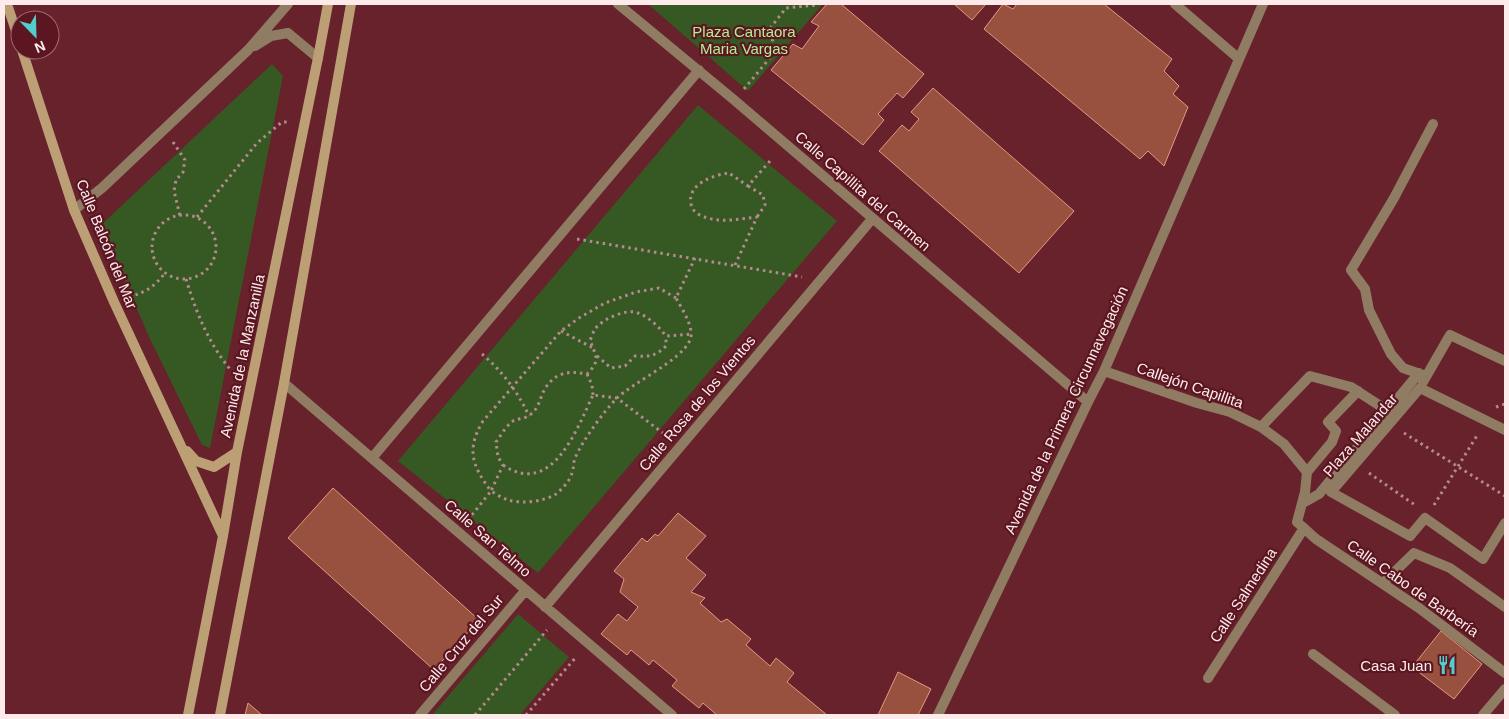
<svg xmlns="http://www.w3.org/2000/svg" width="1509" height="719" viewBox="0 0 1509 719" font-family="Helvetica,sans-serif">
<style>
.green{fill:#365823}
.building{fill:#98513f;stroke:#e69884}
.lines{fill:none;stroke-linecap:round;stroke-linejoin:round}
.path{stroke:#b58a8f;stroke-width:3;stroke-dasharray:2.5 4;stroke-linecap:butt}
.street{stroke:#8f7c62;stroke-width:10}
.secondary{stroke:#bd9f75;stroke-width:10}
.labels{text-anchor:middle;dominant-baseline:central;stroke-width:4.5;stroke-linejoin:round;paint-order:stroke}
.park-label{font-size:15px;fill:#b2ee95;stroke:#5b1621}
.street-label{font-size:15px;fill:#fdebeb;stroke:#5b1621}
.poi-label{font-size:15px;fill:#fdebeb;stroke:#5b1621;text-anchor:end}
</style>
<rect width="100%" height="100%" fill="#67222b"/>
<path class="green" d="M648,4H823L748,91Z
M272,64L283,76L210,448L202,445L149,337L101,225Z
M698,105L837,221L538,573L398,461Z
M518,614L569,657L520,715H432Z"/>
<path class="building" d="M827,4H841L924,74L903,98L897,93L878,114L884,120L863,145L771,70L793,44L802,49L819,26L811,22Z
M954,4H986L972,20Z
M1003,4L1013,9L1017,4H1104L1172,59L1164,71L1179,86L1173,94L1188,107L1164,166L1148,151L1140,159L984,29Z
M933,88L1074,211L1019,273L879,151L902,125L909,131L919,119L911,112Z
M333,488L479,620L434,670L288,538Z
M678,513L706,536L686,558L706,575L691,592L705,598L700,603L721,622L727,619L751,639L746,645L770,666L776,658L794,673L787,682L827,715H717L703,703L699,708L672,686L677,680L653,660L649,665L631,650L627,655L601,634L618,614L627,621L638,607L620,592L624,579L614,571L642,538L647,542L655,534L658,536Z
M1441,631L1482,664L1454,699L1412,667Z
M898,672L931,689L918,715H878Z
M248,703L262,715H245Z"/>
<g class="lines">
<path class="path" d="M744,89L774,53L771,27L786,8L816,5L818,4
M173,142L185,160L183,172L176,180L174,191L180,216
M748,186L763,195L765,205L757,217
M152 247a32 32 0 1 1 64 0a32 32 0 1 1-64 0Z
M197,217L257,143L282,122H288
M577,239L802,277
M735,265L757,217C738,219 718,224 700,215C695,213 692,209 691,204C687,184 713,175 729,173L748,186L770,161
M186,279C197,315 210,347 235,375
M129,297C146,292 154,287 165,273
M676,298L659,288L636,292L605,303L579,318L561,331L483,421C466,449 472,466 491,491L503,465L498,457L496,442C501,435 506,426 513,421C519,418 526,419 531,414C540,407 540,396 546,387C557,371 571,371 587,374C601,360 596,357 590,340C592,337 593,332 595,329C602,319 627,308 638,313C649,317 659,327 666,336L692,334
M561,331L593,348
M482,354C502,371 518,392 529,416
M597,356L611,368L625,366L635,356C649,357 656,356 666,346V336
M587,374L592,385L593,395
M1496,407L1505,404
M1404,433L1505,496
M503,465C552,498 577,429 593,395L617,398L668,437
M1369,473L1415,505
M1434,505L1478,434
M468,520L491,491C496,494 502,498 508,500C522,504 543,502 556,494C562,489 570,481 572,473C574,468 573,463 575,458C583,440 602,414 616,399C633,382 681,361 690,340C695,328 682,309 676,298L695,258
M475,715L547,630
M526,715L577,656"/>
<path class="street" d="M618,4L733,99L1088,402
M1175,4L1238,58
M255,46L271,36L288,33L318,58
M74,210L102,188L248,50L288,4
M1104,371L1197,403L1230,412L1261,427L1284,444L1307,472L1305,492L1297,522L1316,539L1419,608L1505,673
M1426,376L1403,368L1391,354L1369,310L1365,289L1351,270L1394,198L1433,124
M1423,382L1450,335L1505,361
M284,383L672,715
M1261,427L1310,376L1351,387L1388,411
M1505,430L1420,388L1331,492L1410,536L1425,518L1483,559L1505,523
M372,458L699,70
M1307,472L1332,442L1336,431L1328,422L1358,391
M1303,503L1319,494L1419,373
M1383,583L1414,553L1450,568L1505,607
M545,607L872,219
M1313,654L1395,715
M1208,678L1304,528
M420,715L525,591
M938,715L1088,402L1104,371L1263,4
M1483,715L1505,689"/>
<path class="secondary" d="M7,4L20,43
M22,50L74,210L114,302L223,536
M187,451L196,461L214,467L237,452
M188,715L223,536L237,452L318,58L328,4
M220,715L284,383L351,4"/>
</g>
<defs>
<g id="restaurant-bare" transform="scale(1.5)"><path d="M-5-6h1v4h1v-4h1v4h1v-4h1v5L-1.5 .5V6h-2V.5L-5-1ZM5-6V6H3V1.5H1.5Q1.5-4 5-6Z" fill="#52cdce" stroke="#5b1621" stroke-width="2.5" paint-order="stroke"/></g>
</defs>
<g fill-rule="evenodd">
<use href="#restaurant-bare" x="1447" y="665"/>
</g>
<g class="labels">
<g class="park-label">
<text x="744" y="31">Plaza Cantaora<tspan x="744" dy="17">Maria Vargas</tspan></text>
</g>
<g class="street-label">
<text transform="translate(863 191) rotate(41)">Calle Capillita del Carmen</text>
<text transform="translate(107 244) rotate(68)">Calle Balcón del Mar</text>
<text transform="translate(242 356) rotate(-78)">Avenida de la Manzanilla</text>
<text transform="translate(1190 385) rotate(19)">Callejón Capillita</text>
<text transform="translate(697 403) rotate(-50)">Calle Rosa de los Vientos</text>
<text transform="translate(1066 410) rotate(-65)">Avenida de la Primera Circunnavegación</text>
<text transform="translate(1360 435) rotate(-49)">Plaza Malandar</text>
<text transform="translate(488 538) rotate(41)">Calle San Telmo</text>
<text transform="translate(1413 588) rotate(35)">Calle Cabo de Barbería</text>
<text transform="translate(1243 595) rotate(-57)">Calle Salmedina</text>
<text transform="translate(461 643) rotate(-50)">Calle Cruz del Sur</text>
</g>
<g class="poi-label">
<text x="1432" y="665">Casa Juan</text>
</g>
</g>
<rect width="1509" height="719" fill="none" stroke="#fdebeb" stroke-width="10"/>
<g transform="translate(35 35) rotate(157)"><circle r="24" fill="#5b1621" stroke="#9c6b72"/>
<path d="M0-4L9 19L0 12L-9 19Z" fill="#52cdce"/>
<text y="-8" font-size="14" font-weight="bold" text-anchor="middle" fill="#fdebeb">N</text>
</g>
</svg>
